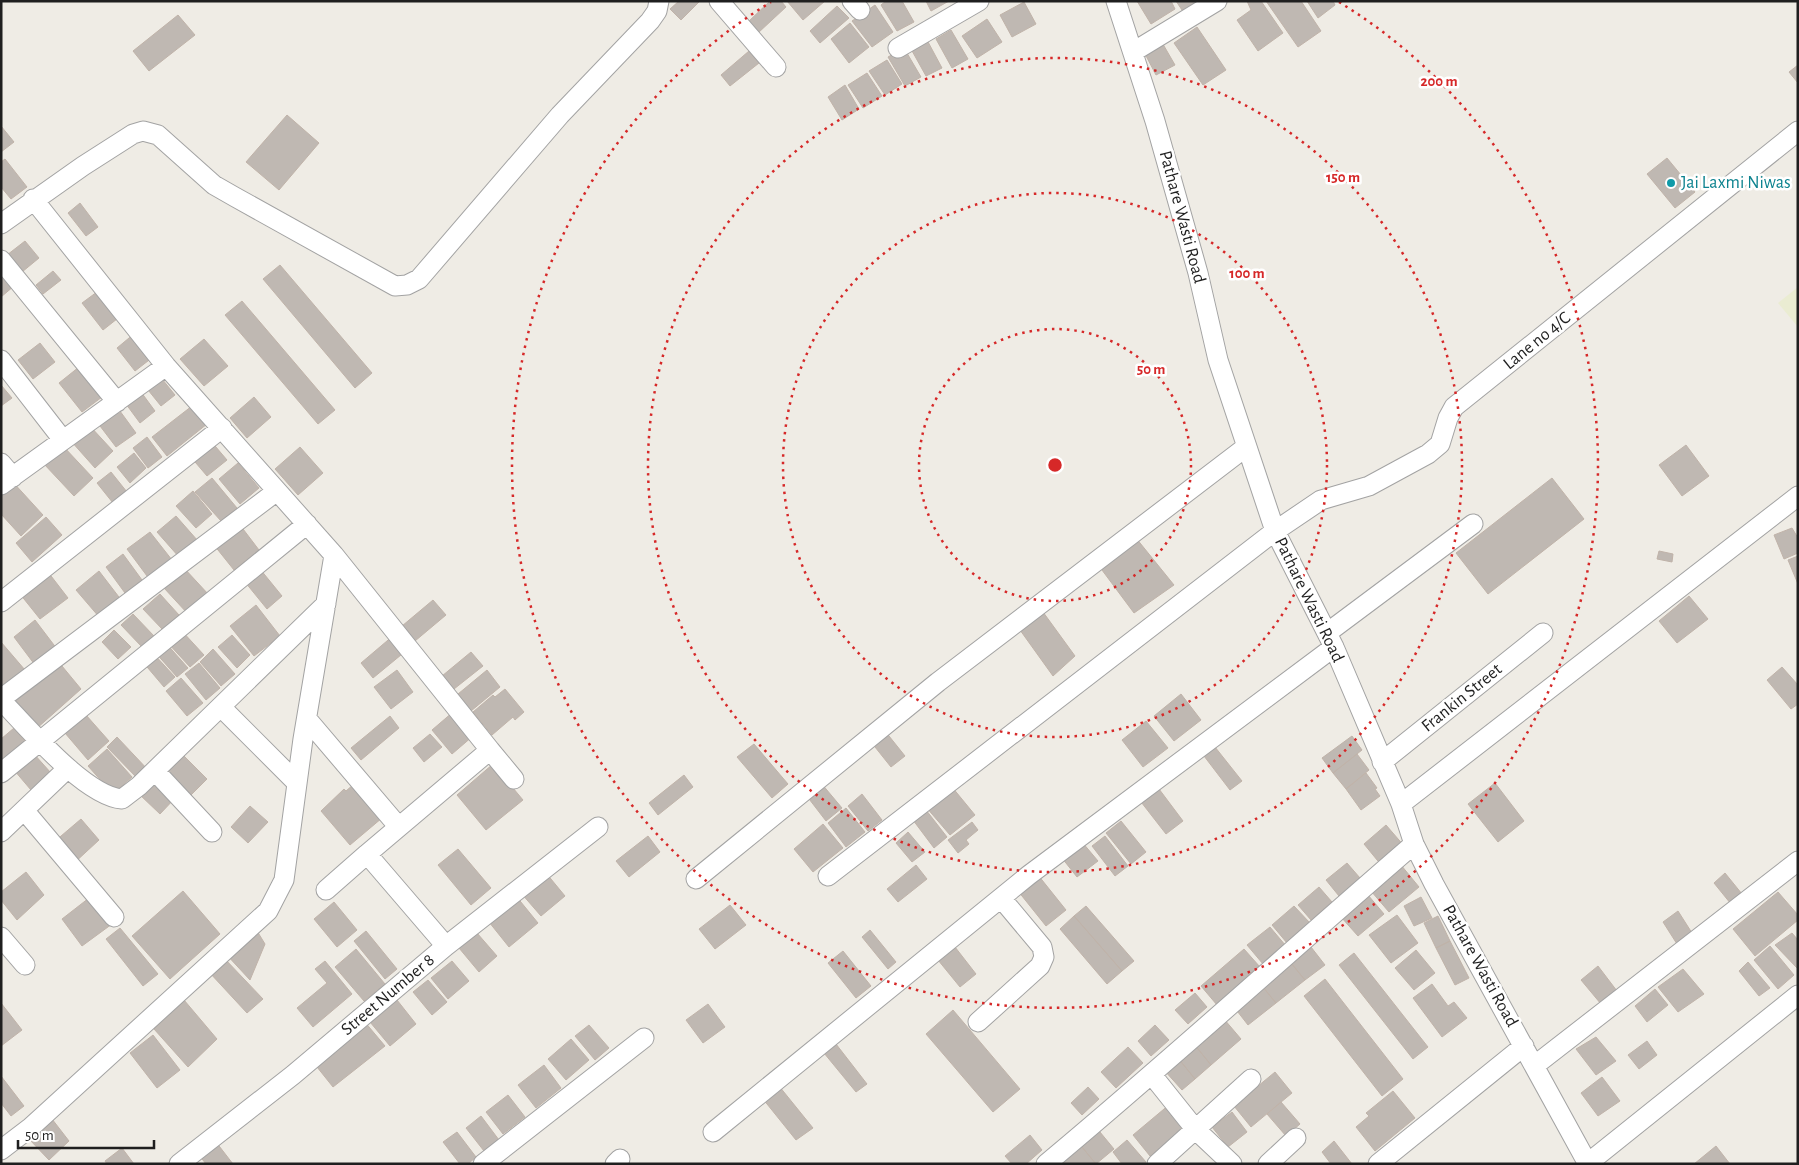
<svg xmlns="http://www.w3.org/2000/svg" width="1799" height="1165" viewBox="0 0 1799 1165" font-family="'Alegreya Sans',sans-serif">
<style>
.farmland{fill:#eaecd2}
.building{fill:#bfb8b2;stroke:#c0b3a9}
.lines{fill:none;stroke-linecap:round;stroke-linejoin:round}
.minor-casing{stroke:#a3a3a3;stroke-width:21}
.minor{stroke:#fff;stroke-width:19}
.ring{fill:none;stroke:#d62828;stroke-width:2.5;stroke-dasharray:2.5 5}
.culture-dot{fill:#0f9aa8;stroke:#fff;stroke-width:2}
.labels{text-anchor:middle;dominant-baseline:central;stroke-width:5;stroke-linejoin:round;paint-order:stroke}
.culture-label{font-size:18px;fill:#0d838f;stroke:#fff;text-anchor:start}
.street-label{font-size:18px;fill:#1f1f1f;stroke:#fff}
.centre{fill:#d62828;stroke:#fff;stroke-width:2.5}
.ring-label{font-size:15px;text-anchor:middle;font-weight:bold;fill:#d62828;stroke:#fff;stroke-width:5;stroke-linejoin:round;paint-order:stroke}
</style>
<rect width="100%" height="100%" fill="#efece5"/>
<path class="farmland" d="M1798,287V327L1778,303Z"/>
<path class="building" d="M679,1H700L681,20L670,9Z
M770,1H781L786,7L758,33L748,22Z
M787,1H825L803,20Z
M886,1H902L914,22L897,31L881,5Z
M926,1H949L931,11Z
M1137,1H1171L1175,9L1151,24Z
M1176,1H1202L1184,13Z
M1247,1H1261L1283,33L1258,51L1237,20L1251,10Z
M1266,1H1301L1321,31L1298,47Z
M1307,1H1333L1335,5L1318,18Z
M1024,2L1036,24L1012,37L1000,15Z
M875,5L893,32L872,47L852,21Z
M837,6L849,18L820,43L810,31Z
M178,15L195,35L149,71L133,51Z
M987,19L1002,42L977,58L962,36Z
M850,23L869,47L849,63L831,39Z
M1197,27L1226,70L1203,85L1174,43Z
M951,30L968,59L952,68L936,39Z
M1160,39L1175,65L1156,75L1143,50Z
M927,40L942,68L926,76L911,49Z
M904,48L921,77L905,86L888,57Z
M749,51L759,63L730,86L721,75Z
M887,60L902,84L885,95L869,71Z
M1798,65V83L1789,72Z
M867,73L882,96L863,108L848,85Z
M845,85L859,109L842,120L828,97Z
M287,115L319,143L279,190L246,162Z
M1,126L14,142L1,152Z
M1667,158L1695,192L1675,208L1647,174Z
M5,159L27,187L11,199L1,187V162Z
M80,203L98,227L86,236L68,213Z
M25,241L39,258L22,272L7,255Z
M280,265L372,373L355,388L263,279Z
M1,270L14,286L1,297Z
M53,271L61,280L43,294L36,285Z
M101,289L122,315L103,330L82,303Z
M242,301L335,410L318,424L225,315Z
M135,333L153,357L135,371L117,348Z
M204,339L228,366L204,386L180,359Z
M40,343L55,362L33,379L18,360Z
M79,367L102,397L82,412L59,383Z
M158,374L175,395L161,406L144,385Z
M1,385L12,398L1,406Z
M141,392L155,411L140,423L126,404Z
M254,397L271,417L247,438L230,418Z
M192,406L207,424L167,456L152,437Z
M117,407L136,433L116,447L97,422Z
M89,425L113,451L95,468L71,441Z
M147,437L162,457L148,468L133,448Z
M210,440L227,460L207,476L190,456Z
M1686,445L1709,476L1682,496L1659,465Z
M63,446L93,478L74,496L44,464Z
M300,447L323,473L298,495L275,469Z
M134,453L146,468L130,483L117,467Z
M238,463L259,488L240,504L219,479Z
M111,472L127,492L113,503L97,483Z
M212,478L237,508L221,521L195,492Z
M1552,478L1584,519L1488,594L1456,553Z
M11,480L43,515L21,536L1,514V489Z
M193,491L212,514L196,528L176,506Z
M176,516L198,541L179,557L157,532Z
M46,517L62,535L32,562L16,543Z
M240,525L259,550L234,570L214,545Z
M1792,528L1798,538V553L1784,559L1774,535Z
M150,532L172,560L150,580L127,549Z
M1136,538L1174,585L1134,613L1099,566Z
M1659,551L1673,554L1672,562L1657,559Z
M123,554L142,580L125,593L106,567Z
M1798,556V584L1788,560Z
M184,568L209,595L188,614L164,588Z
M260,569L282,596L267,609L245,582Z
M99,571L122,601L100,618L76,590Z
M48,572L68,598L40,619L20,594Z
M160,594L179,615L163,630L143,609Z
M1689,596L1708,619L1677,643L1659,621Z
M433,600L446,615L415,641L402,626Z
M256,605L280,636L254,656L230,626Z
M1043,612L1075,656L1053,676L1020,630Z
M133,614L154,636L142,647L121,625Z
M35,620L57,649L35,665L14,637Z
M114,630L131,647L118,659L102,642Z
M181,630L204,655L190,667L166,641Z
M232,635L250,655L237,668L218,647Z
M394,635L407,650L373,678L361,663Z
M1,642L25,670L1,690Z
M165,642L188,668L177,677L154,651Z
M213,649L235,674L221,686L200,662Z
M152,652L175,677L164,687L142,661Z
M471,652L483,666L454,689L442,676Z
M57,660L81,689L36,729L9,700Z
M199,663L220,688L206,700L185,674Z
M1782,667L1798,685V704L1791,709L1767,680Z
M397,670L413,692L391,709L374,687Z
M487,670L500,687L471,711L458,694Z
M181,678L203,703L187,716L166,691Z
M505,689L524,712L515,720L513,717L492,735L473,712L493,695L495,697Z
M1181,694L1201,720L1174,741L1154,716Z
M453,712L473,736L452,754L432,730Z
M86,715L109,741L88,760L65,733Z
M390,716L399,728L361,760L351,748Z
M1146,721L1168,748L1143,767L1122,740Z
M14,728L30,747L1,767V739Z
M885,731L905,756L891,767L871,742Z
M430,734L442,747L424,762L413,748Z
M1352,736L1362,750L1333,773L1322,758Z
M117,737L150,772L137,778L107,747Z
M754,744L788,784L772,798L737,757Z
M1215,747L1242,781L1230,790L1204,756Z
M107,749L132,777L113,794L88,766Z
M34,754L51,773L31,790L14,770Z
M182,754L207,779L190,796L165,771Z
M1357,754L1369,770L1346,789L1333,773Z
M493,764L523,800L486,830L457,795Z
M1366,773L1377,788L1375,789L1380,796L1361,810L1346,789Z
M684,775L693,787L658,815L649,803Z
M155,777L176,797L160,814L139,794Z
M821,783L842,808L826,821L806,795Z
M1495,783L1524,821L1498,842L1468,804Z
M354,784L382,818L350,845L321,811L344,789L346,791Z
M1156,785L1183,821L1166,834L1138,798Z
M952,787L975,815L950,835L926,807Z
M862,794L882,820L868,831L848,806Z
M250,806L268,822L248,843L231,827Z
M846,808L865,832L846,847L828,823Z
M926,810L947,837L934,848L913,820Z
M81,819L99,840L73,864L54,842Z
M1121,821L1146,852L1131,864L1106,833Z
M972,822L978,830L966,840L969,844L958,853L948,840Z
M823,824L843,848L813,872L794,849Z
M1386,825L1405,847L1382,866L1364,844Z
M908,832L925,852L912,862L896,843Z
M648,836L660,852L629,877L616,861Z
M1105,836L1128,866L1115,876L1092,846Z
M1082,842L1098,861L1077,877L1062,858Z
M458,849L491,888L471,905L438,865Z
M1347,863L1360,878L1339,896L1326,880Z
M916,865L927,879L898,902L887,889Z
M1401,865L1419,887L1389,912L1371,891Z
M26,872L44,895L17,920L1,900V892Z
M546,873L565,896L541,916L521,893Z
M1725,873L1742,894L1731,904L1714,883Z
M1038,875L1066,910L1046,926L1018,891Z
M1319,887L1332,902L1311,920L1298,905Z
M183,891L220,934L170,979L132,936Z
M1778,892L1798,915V920L1755,956L1733,929Z
M1368,895L1384,914L1358,936L1341,917Z
M516,896L538,923L509,947L489,922Z
M1421,897L1432,918L1414,926L1404,906Z
M89,898L112,924L82,946L62,919Z
M334,902L357,930L337,947L314,919Z
M730,905L746,925L715,949L699,929Z
M1086,906L1134,961L1122,971L1074,916Z
M1294,906L1310,923L1287,943L1272,925Z
M1678,911L1692,933L1677,944L1663,922Z
M1397,915L1418,943L1391,963L1369,935Z
M1074,916L1122,971L1107,984L1060,929Z
M1438,916L1450,941L1436,948L1424,923Z
M254,926L265,944L250,980L225,953Z
M1270,927L1286,946L1263,964L1247,945Z
M120,928L158,974L143,986L106,939Z
M870,930L896,962L888,969L862,937Z
M366,931L397,969L385,979L354,941Z
M477,933L497,956L479,972L459,948Z
M1792,933L1798,940V969L1775,945Z
M1450,941L1469,978L1455,985L1436,948Z
M1770,946L1794,975L1778,989L1754,960Z
M955,947L976,974L960,987L938,960Z
M1311,947L1325,965L1305,980L1291,963Z
M356,949L385,984L364,1001L335,967Z
M1244,949L1260,967L1217,1005L1201,986Z
M1416,950L1435,973L1414,990L1395,968Z
M843,951L871,986L856,998L828,963Z
M1354,953L1428,1047L1413,1059L1339,965Z
M224,958L263,999L247,1013L209,972Z
M325,961L352,994L313,1027L297,1008L327,983L315,969Z
M452,961L469,981L448,999L431,978Z
M1748,962L1770,988L1759,996L1739,971Z
M1291,963L1305,980L1276,1003L1262,986Z
M1598,966L1617,991L1601,1004L1581,980Z
M1683,969L1704,994L1678,1012L1658,987Z
M1325,979L1403,1079L1382,1096L1304,996Z
M428,980L447,1002L432,1015L413,992Z
M1432,984L1448,1006L1454,1002L1467,1018L1442,1037L1413,998Z
M1262,986L1276,1003L1248,1025L1234,1007Z
M1655,989L1668,1005L1647,1022L1635,1006Z
M1195,993L1207,1007L1188,1024L1175,1010Z
M184,1000L217,1039L188,1067L154,1029Z
M397,1000L416,1024L390,1046L370,1022Z
M1,1003L22,1030L1,1046Z
M708,1004L725,1027L703,1043L686,1020Z
M953,1010L1020,1089L993,1112L926,1034Z
M1224,1019L1241,1039L1211,1065L1194,1044Z
M364,1021L385,1046L333,1087L313,1062Z
M589,1025L609,1048L595,1060L575,1036Z
M1155,1025L1169,1040L1151,1056L1138,1041Z
M153,1035L180,1070L157,1088L130,1053Z
M1596,1037L1616,1061L1596,1075L1576,1049Z
M571,1039L589,1060L566,1080L548,1059Z
M1647,1041L1657,1055L1639,1069L1628,1055Z
M836,1044L867,1084L856,1092L824,1053Z
M1194,1044L1211,1065L1195,1079L1178,1058Z
M1128,1047L1143,1063L1116,1088L1101,1072Z
M1178,1058L1195,1079L1182,1090L1164,1070Z
M544,1065L561,1088L536,1108L518,1085Z
M1275,1072L1292,1093L1251,1127L1234,1106Z
M1,1076L24,1106L11,1116L1,1103Z
M1602,1077L1620,1101L1598,1116L1581,1093Z
M779,1086L813,1128L796,1140L763,1099Z
M1088,1087L1099,1099L1082,1115L1071,1103Z
M1393,1091L1415,1118L1375,1151L1356,1127L1369,1116L1366,1113Z
M508,1095L525,1117L503,1134L486,1112Z
M1281,1102L1300,1124L1286,1136L1267,1114Z
M1170,1104L1188,1126L1150,1156L1133,1135Z
M1232,1112L1247,1132L1228,1147L1212,1127Z
M481,1116L499,1140L484,1151L466,1128Z
M52,1119L69,1141L49,1160L29,1139Z
M1095,1126L1114,1149L1096,1164L1077,1141Z
M457,1132L476,1157L468,1164H460L443,1142Z
M1030,1135L1042,1150L1026,1164H1012L1005,1156Z
M1127,1140L1146,1162L1144,1164H1122L1113,1152Z
M1077,1141L1096,1164H1065L1059,1156Z
M1334,1141L1352,1164H1331L1322,1152Z
M216,1142L233,1164H206L199,1155Z
M1716,1146L1730,1164H1694Z
M122,1148L134,1164H107L105,1161Z"/>
<g class="lines">
<g class="minor-casing">
<path id="minor" d="M719,1L776,67
M852,1L860,10
M1116,1L1155,121L1198,273L1218,360L1275,531L1334,647L1401,804L1414,844L1434,884L1588,1164
M898,48L979,1
M1133,52L1217,1
M1,224L83,166L133,134L143,131L158,135L214,185L235,197L395,286L407,285L419,279L560,115L650,21L657,11L659,1
M1,260L117,402
M1,360L63,440
M1,463L13,477
M1,485L166,366
M334,555L490,750L367,854L446,946
M1,602L222,428
M1327,633L1473,524
M1,699L277,491
M1,700C27,727 85,796 122,799L139,786L326,604
M221,707L297,783
M307,719L398,826
M490,750L514,779
M1382,762L1543,633
M155,771L212,832
M1,773L307,524
M1401,804L1798,496
M24,810L114,917
M1,832L68,768
M828,876L1275,531L1321,500L1369,486L1428,454L1440,444L1448,418L1454,407L1798,131
M696,879L938,682L1246,447
M326,890L367,854
M1,937L25,965
M978,1022L1040,966L1044,957L1042,947L1001,898
M1534,1066L1798,861
M1152,1075L1196,1130L1232,1164
M713,1132L1029,875L1334,647
M1,1150L31,1127L268,911L284,880L303,739L334,555L166,366L33,199
M179,1164L293,1075L446,946L598,827
M483,1164L644,1038
M615,1164L620,1159
M1046,1164C1171,1060 1291,950 1414,844
M1157,1164L1251,1079
M1268,1164L1296,1138
M1378,1164L1524,1046
M1587,1164L1798,995"/>
</g>
<use href="#minor" class="minor"/>
</g>
<g class="ring">
<circle cx="1055" cy="465" r="136"/>
<circle cx="1055" cy="465" r="272"/>
<circle cx="1055" cy="465" r="407"/>
<path d="M1339 2A543 543 0 1 1 771 2"/>
</g>
<circle class="culture-dot" cx="1671" cy="183" r="5"/>
<g class="labels">
<g class="culture-label">
<text x="1681" y="183">Jai Laxmi Niwas</text>
</g>
<g class="street-label">
<text transform="translate(1182 217) rotate(75)">Pathare Wasti Road</text>
<text transform="translate(1537 341) rotate(-39)">Lane no 4/C</text>
<text transform="translate(1309 600) rotate(64)">Pathare Wasti Road</text>
<text transform="translate(1462 698) rotate(-39)">Frankin Street</text>
<text transform="translate(1480 966) rotate(61)">Pathare Wasti Road</text>
<text transform="translate(388 995) rotate(-40)">Street Number 8</text>
</g>
</g>
<circle cx="1055" cy="465" r="8" class="centre"/>
<g class="ring-label">
<text x="1439" y="86">200 m</text>
<text x="1343" y="182">150 m</text>
<text x="1247" y="278">100 m</text>
<text x="1151" y="374">50 m</text>
</g>
<rect width="1799" height="1165" fill="none" stroke="#1f1f1f" stroke-width="5"/>
<path d="M18 1140v8h136v-8" fill="none" stroke="#1f1f1f" stroke-width="2.5"/>
<text x="25" y="1140" font-size="15" fill="#1f1f1f" stroke="#ffffff" stroke-width="4" paint-order="stroke">50 m</text>
</svg>
